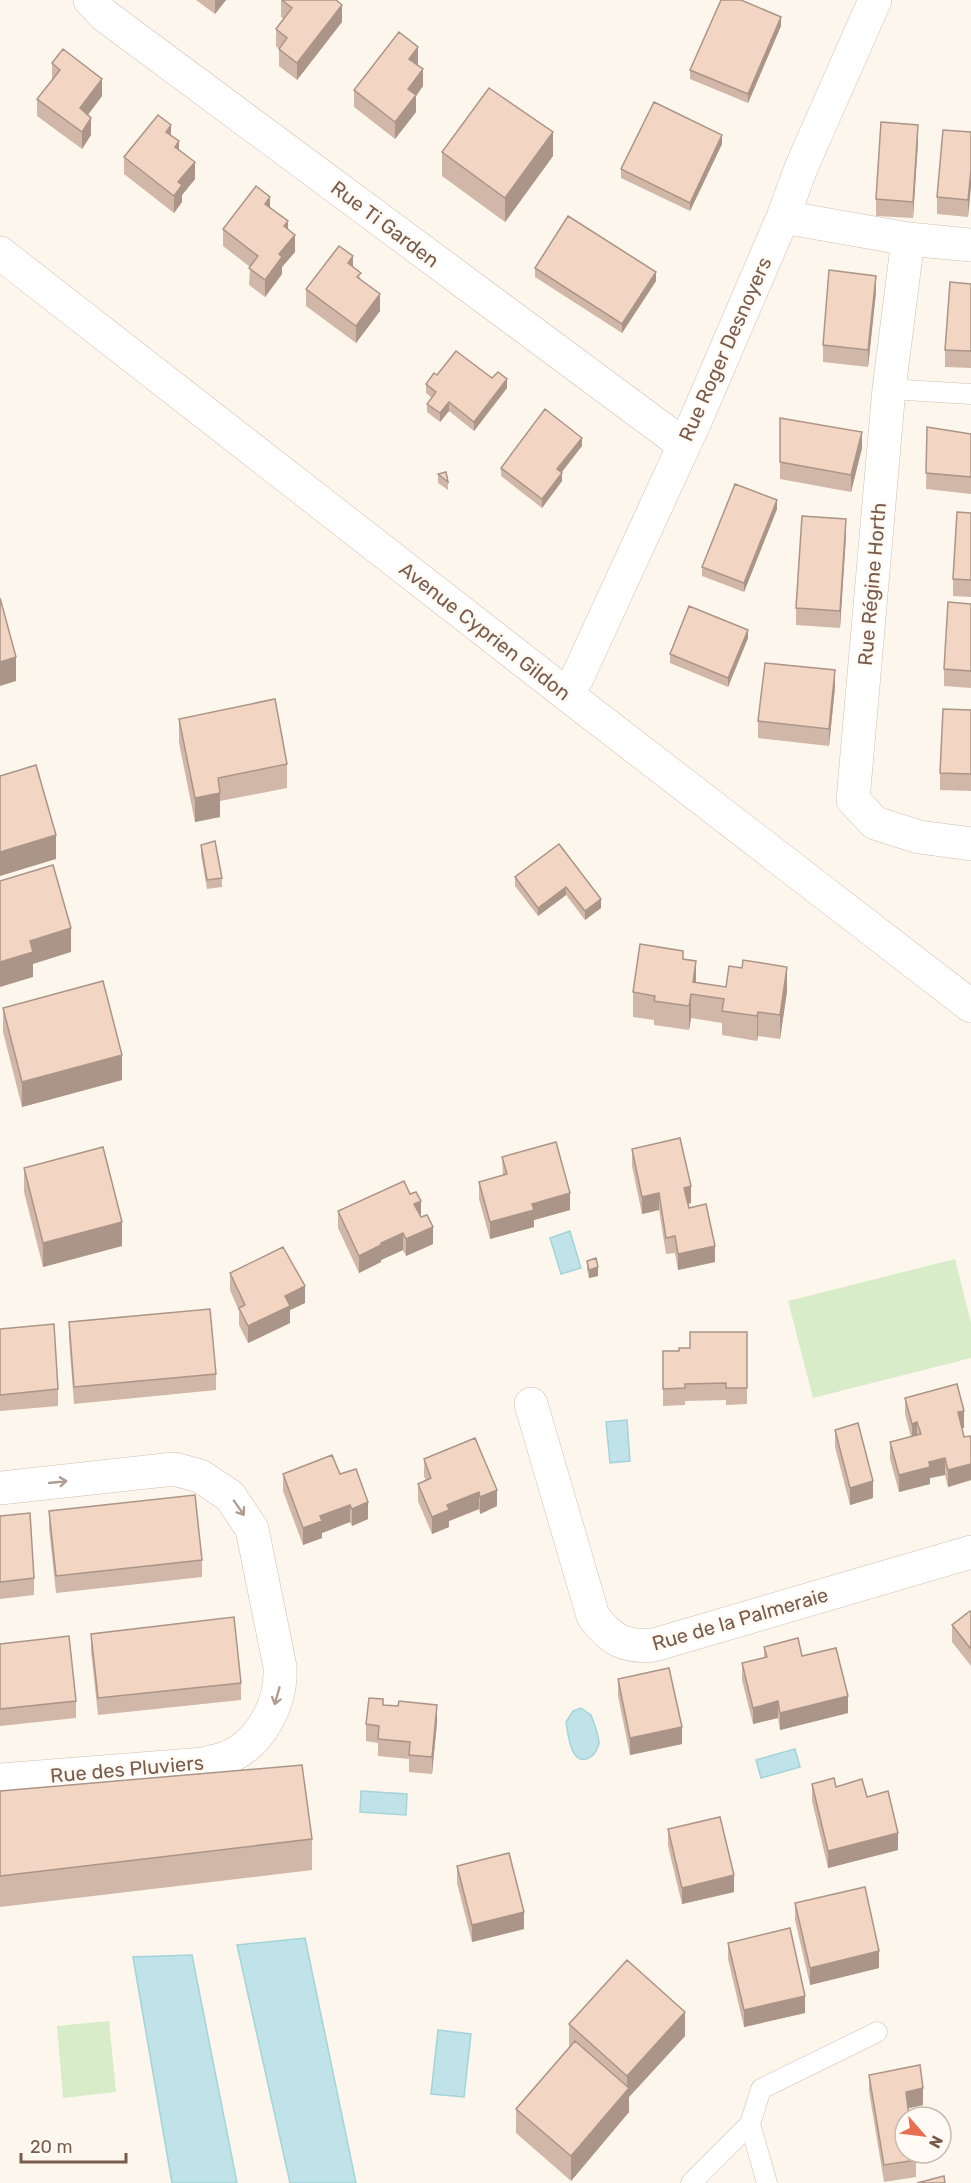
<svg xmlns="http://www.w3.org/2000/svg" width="971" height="2183" viewBox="0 0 971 2183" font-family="Rubik,sans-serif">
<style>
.green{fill:#d8ecc9}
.water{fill:#bfe3e8;stroke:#a5d3da;stroke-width:1.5}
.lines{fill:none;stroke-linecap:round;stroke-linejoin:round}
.lane-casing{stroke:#d1beb0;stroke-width:21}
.street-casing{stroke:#d1beb0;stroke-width:34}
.secondary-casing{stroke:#d6c0b0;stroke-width:34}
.lane{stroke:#fff;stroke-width:20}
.street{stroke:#fff;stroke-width:33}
.secondary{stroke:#fff;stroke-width:33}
.wall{fill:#d1b7a8}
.shaded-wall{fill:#aa9588}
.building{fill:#f3d5c3;stroke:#aa9588;stroke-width:1.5}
.oneway{stroke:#af9d94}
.labels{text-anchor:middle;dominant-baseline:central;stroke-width:5;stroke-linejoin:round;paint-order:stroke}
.street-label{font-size:20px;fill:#7a5c4d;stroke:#fffaf3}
</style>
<rect width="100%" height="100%" fill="#fdf6ec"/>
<path class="green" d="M955,1259L971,1323V1358L813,1398L788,1301Z
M109,2021L116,2092L63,2098L57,2026Z"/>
<path class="water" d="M570,1231L581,1268L561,1274L550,1238Z
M627,1420L630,1461L610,1463L606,1422Z
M581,1708L591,1715C594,1723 599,1735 599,1743C598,1748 595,1753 592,1756C571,1771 568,1734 566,1722L573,1711Z
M795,1749L800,1767L761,1778L756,1760Z
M361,1791L407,1794L406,1815L360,1812Z
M305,1938L356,2183H290L237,1945Z
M192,1955L237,2183H172L133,1957Z
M438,2030L471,2034L464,2097L431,2094Z"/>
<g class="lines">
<g class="lane-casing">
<path id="lane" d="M889,389L971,394
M750,2124L767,2183
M691,2183L750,2124L761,2089L877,2032"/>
</g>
<g class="street-casing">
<path id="street" d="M90,0L104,15L684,445
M783,217L908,239L971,245
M908,239L889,389L853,800L875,823L919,837L971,844
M565,693L577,678L697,417L783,217L801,168L875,0
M531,1404L593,1616C610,1639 624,1648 654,1645L971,1552
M0,1488L174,1469L200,1476L230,1496L252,1529L280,1667C282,1703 261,1744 226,1758C219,1760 211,1762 204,1764L0,1780"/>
</g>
<g class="secondary-casing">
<path id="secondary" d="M0,253L565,693L971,1006"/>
</g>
<use href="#lane" class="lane"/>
<use href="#street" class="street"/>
<use href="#secondary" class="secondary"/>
</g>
<path class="wall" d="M196,0H226L215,14Z
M281,0L342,22L297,80L279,66V49L276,46V29L284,19L281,17Z
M781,26L748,103L690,79V70Z
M52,63L102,96L88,115L91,135L82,149L37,116V99L52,80Z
M418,64L423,86L416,96V112L395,139L354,107V90Z
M971,132L968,217L937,214V197Z
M171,136L195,179L182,195V202L174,213L124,174V157Z
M918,142L913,218L876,216V199Z
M722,144L690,211L621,178V169Z
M442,152L553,156L505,222L442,176Z
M270,207L288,229L295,252L282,267V274L265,297L249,285L250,267L223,246V229Z
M353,266L380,311L356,343L306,306V289Z
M535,268L656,281L622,333L535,277Z
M971,284V368L945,367V350Z
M876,292L868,367L823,362V345Z
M437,375L492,378L507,388L474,431L449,411L440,422L427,412V404L432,398L426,393V384Z
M780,418L862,448L851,492L780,479Z
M927,427L971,434V494L926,489Z
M582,446L562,472V481L542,508L501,476V468Z
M438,474L448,482V490L438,483Z
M777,509L744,592L702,576V567Z
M971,513V597L953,596V579Z
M846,536L840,628L796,625V608Z
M971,604V688L944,686V669Z
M748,638L728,687L670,663V654Z
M835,687L829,746L758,738V721Z
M971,710V791L940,790V773Z
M179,719L287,764V788L220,801V817L195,822L179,743Z
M559,844L601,908L585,920L566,895L538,916L515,886V877Z
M201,845L222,878V887L207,889L201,854Z
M683,959L696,982L726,987L787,991L780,1039L758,1036L757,1041L722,1035V1023L691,1018L689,1030L654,1025V1020L633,1017V992Z
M3,1008L122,1080L22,1107L3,1032Z
M632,1149L691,1203L688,1204L689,1208L715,1262L678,1270L675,1253L666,1254L659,1210L642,1214L632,1166Z
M502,1157L570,1210L534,1220V1227L490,1239L479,1199V1182L503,1176Z
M24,1168L122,1246L43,1267L24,1192Z
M410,1194L433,1244L406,1256L403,1250L381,1260V1262L359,1273L338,1228V1211Z
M587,1261L598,1276L589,1278L587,1270Z
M230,1273L305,1303L290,1310V1323L248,1343L239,1325V1311L230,1290Z
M69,1322L216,1374V1390L74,1404L69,1339Z
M0,1329L58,1389V1406L0,1411Z
M747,1332V1404L726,1405V1400L685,1401V1405L663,1406V1351H679Z
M905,1398L964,1428H962L964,1437L971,1439V1480L948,1487L945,1475L930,1478V1484L899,1492L890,1459V1442L911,1437L905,1414Z
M835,1430L873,1498L850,1505L835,1447Z
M475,1438L497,1506L480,1514L479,1509L449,1521V1527L432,1534L418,1501V1484L426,1481L424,1476V1459Z
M283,1474H340L368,1519L352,1526L350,1522L322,1533V1538L303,1545L283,1491Z
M49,1511L202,1560V1577L56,1593L49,1528Z
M0,1516L34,1578V1595L0,1599Z
M971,1612V1666L952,1642V1625Z
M91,1634L241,1683V1700L98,1715L91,1651Z
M0,1644L76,1701V1718L0,1726Z
M764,1647L802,1656L848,1713L780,1730L778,1718L753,1724L742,1680V1663L764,1657Z
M618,1679L682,1744L630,1755L618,1696Z
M383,1705L437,1722L432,1774L409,1772V1759L378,1756V1743L366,1741V1724Z
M812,1784L836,1787L867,1797L898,1850L828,1868L812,1801Z
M0,1791L312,1839V1870L0,1907Z
M668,1829L734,1892L682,1904L668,1846Z
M457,1866L524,1929L472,1942L457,1883Z
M795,1903L879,1968L810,1985L795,1920Z
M728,1943L805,2013L744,2027L728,1959Z
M569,2024L685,2036L629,2097V2112L571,2181L516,2133V2109L569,2047Z
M869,2075L923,2105L908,2108L916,2160V2177L884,2182L869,2091Z"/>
<path class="shaded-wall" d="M215,0H226L215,14Z
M342,5V22L297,80V63Z
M781,17V26L748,103V94Z
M418,47V64L409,75V59Z
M423,69V86L416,96V112L395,139V122L408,89Z
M102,79V96L80,125V108Z
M91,118V135L82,149V132Z
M171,125V142L166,132Z
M918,125V142L913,218V202Z
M553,132V156L505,222V198Z
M722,135V144L690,211V203Z
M179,141V158L175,147Z
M195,162V179L182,195V202L174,213V196L178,182Z
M971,170V187L968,217V200Z
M270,197V214L265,204Z
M288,221V238L284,226Z
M295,235V252L282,267V274L265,297V280L279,254Z
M353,256V273L348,263Z
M656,272V281L622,333V324Z
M876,276V292L868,367V350Z
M380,294V311L356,343V326Z
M507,379V388L474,431V422Z
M449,402V411L440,422V413Z
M862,432V448L851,492V475Z
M582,438V446L557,478V469Z
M562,473V481L542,508V499Z
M777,500V509L744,592V583Z
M846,519V536L840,628V611Z
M748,630V638L728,687V678Z
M16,657V681L0,686V662Z
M835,670V687L829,746V729Z
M220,793V817L195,822V798Z
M56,835V859L0,876V852Z
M566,887V895L538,916V908Z
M601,899V908L585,920V911Z
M71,928V952L33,964V977L0,987V962L30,941Z
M696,961V985L693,982Z
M787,967V991L780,1039V1015Z
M691,994V1018L689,1030V1006Z
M758,1012V1036L757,1041V1016Z
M122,1055V1080L22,1107V1082Z
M691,1186V1203L684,1205V1188Z
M570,1193V1210L534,1220V1227L490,1239V1222L532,1204Z
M659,1193V1210L642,1214V1197Z
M421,1201V1218L414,1204Z
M122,1222V1246L43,1267V1243Z
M433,1227V1244L406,1256V1239Z
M403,1233V1250L381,1260V1262L359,1273V1256L381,1243Z
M715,1246V1262L678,1270V1254Z
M598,1267V1276L589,1278V1270Z
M305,1286V1303L290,1310V1323L248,1343V1326L285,1296Z
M964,1411V1428L958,1429V1412Z
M917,1422V1439L912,1441V1424Z
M945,1458V1475L930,1478V1484L899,1492V1475L929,1462Z
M971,1464V1480L948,1487V1470Z
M873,1481V1498L850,1505V1488Z
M497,1490V1506L480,1514V1497Z
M479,1492V1509L449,1521V1527L432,1534V1517L447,1505Z
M368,1502V1519L352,1526V1509Z
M350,1505V1522L322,1533V1538L303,1545V1528L320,1516Z
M848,1696V1713L780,1730V1713Z
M778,1701V1718L753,1724V1708Z
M437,1705V1722L432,1774V1757Z
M682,1727V1744L630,1755V1738Z
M898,1833V1850L828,1868V1851Z
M734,1875V1892L682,1904V1888Z
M524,1912V1929L472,1942V1925Z
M879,1951V1968L810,1985V1968Z
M805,1996V2013L744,2027V2010Z
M685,2012V2036L629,2097V2112L571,2181V2156L627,2091V2076Z
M923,2088V2105L906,2109V2092Z"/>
<path class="building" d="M282,0H336L342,5L297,63L279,49L287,38L276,29L292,8Z
M721,0H741L781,17L748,94L690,70Z
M399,32L418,47L409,59L423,69L408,89L416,95L395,122L354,90Z
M63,49L102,79L80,108L91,118L82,132L37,99L60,70L52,63Z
M489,88L553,132L505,198L442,152Z
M654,102L722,135L690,203L621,169Z
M158,115L171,125L166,132L179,141L175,147L195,162L178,182L182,185L174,196L124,157Z
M881,122L918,125L913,202L876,199Z
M943,130L971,132V170L968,200L937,197Z
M256,186L270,197L265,204L288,221L284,226L295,235L279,254L282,257L265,280L249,268L258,256L223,229Z
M568,216L656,272L622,324L535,268Z
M339,246L353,256L348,263L361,273L357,277L380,294L356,326L306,289Z
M829,270L876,276L868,350L823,345Z
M950,282L971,284V351L945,350Z
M456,351L492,378L498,372L507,379L474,422L449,402L440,413L427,404L436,392L426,384L434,373L437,375Z
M545,409L582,438L557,469L562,473L542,499L501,468Z
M780,418L862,432L851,475L780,462Z
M927,427L971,434V477L926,473Z
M446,472L448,482L438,474Z
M735,484L777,500L744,583L702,567Z
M957,512L971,513V580L953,579Z
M802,516L846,519L840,611L796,608Z
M0,598L16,657L0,662Z
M948,602L971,604V671L944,669Z
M689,606L748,630L728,678L670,654Z
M765,663L835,670L829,729L758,721Z
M275,699L287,764L218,778L220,793L195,798L179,719Z
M943,709L971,710V774L940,773Z
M36,765L56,835L0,852V776Z
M215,841L222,878L207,880L201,845Z
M559,844L601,899L585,911L566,887L538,908L515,877Z
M53,865L71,928L30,941L33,952L0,962V881Z
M640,944L683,951V959L696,961L693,982L726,987L729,966L742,968L743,960L787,967L780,1015L758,1012L757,1016L722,1011L724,999L691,994L689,1006L654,1001L655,996L633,992Z
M103,981L122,1055L22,1082L3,1008Z
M680,1138L691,1186L684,1188L689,1208L706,1204L715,1246L678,1254L675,1236L666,1238L659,1193L642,1197L632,1149Z
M556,1142L570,1193L532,1204L534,1210L490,1222L479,1182L507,1174L502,1157Z
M103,1147L122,1222L43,1243L24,1168Z
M404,1181L410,1194L416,1192L421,1201L414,1204L421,1217L427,1215L433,1227L406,1239L403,1233L381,1243V1245L359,1256L338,1211Z
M283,1247L305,1286L285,1296L290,1306L248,1326L239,1308L245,1305L230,1273Z
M596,1258L598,1267L589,1270L587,1261Z
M210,1309L216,1374L74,1387L69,1322Z
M54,1324L58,1389L0,1395V1329Z
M690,1332H747V1388H726V1383L685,1384V1388L663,1389V1351H679V1348H690Z
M957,1384L964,1411L958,1412L964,1437L970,1436L971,1439V1464L948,1470L945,1458L929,1462L930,1467L899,1475L890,1442L921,1434L917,1422L912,1424L905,1398Z
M858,1423L873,1481L850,1488L835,1430Z
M475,1438L497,1490L480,1497L479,1492L447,1505L449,1510L432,1517L418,1484L431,1478L424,1459Z
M332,1455L340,1474L356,1469L368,1502L352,1509L350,1505L320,1516L322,1521L303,1528L283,1474Z
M195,1495L202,1560L56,1576L49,1511Z
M30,1513L34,1578L0,1582V1516Z
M970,1611L971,1612V1649L952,1625Z
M234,1617L241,1683L98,1698L91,1634Z
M69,1636L76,1701L0,1709V1644Z
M798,1638L802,1656L836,1648L848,1696L780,1713L778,1701L753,1708L742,1663L767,1657L764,1647Z
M669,1668L682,1727L630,1738L618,1679Z
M369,1698L383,1699V1705L398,1706L399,1701L437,1705L432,1757L409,1755L410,1742L378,1739L379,1726L366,1724Z
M302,1765L312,1839L0,1876V1791Z
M834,1778L836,1787L862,1779L867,1797L888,1791L898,1833L828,1851L812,1784Z
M720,1817L734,1875L682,1888L668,1829Z
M509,1853L524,1912L472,1925L457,1866Z
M865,1887L879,1951L810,1968L795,1903Z
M790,1928L805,1996L744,2010L728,1943Z
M627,1960L685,2012L627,2076L569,2024Z
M575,2041L629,2088L571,2156L516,2109Z
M920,2065L923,2088L906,2092L909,2117H905V2153H915L916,2160L884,2165L869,2075Z
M944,2176L945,2183H917Z"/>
<defs><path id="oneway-shaft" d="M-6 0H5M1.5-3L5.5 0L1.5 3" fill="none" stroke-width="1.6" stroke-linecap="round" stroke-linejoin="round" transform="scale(1.5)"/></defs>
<g class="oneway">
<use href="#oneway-shaft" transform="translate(58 1482) rotate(-6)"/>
<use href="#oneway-shaft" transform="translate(239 1508) rotate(55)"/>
<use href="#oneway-shaft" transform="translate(277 1696) rotate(106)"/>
</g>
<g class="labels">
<g class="street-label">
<text transform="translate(385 224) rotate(37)">Rue Ti Garden</text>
<text transform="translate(725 349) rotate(-66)">Rue Roger Desnoyers</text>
<text transform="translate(872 584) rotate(-85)">Rue Régine Horth</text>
<text transform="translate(485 631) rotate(38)">Avenue Cyprien Gildon</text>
<text transform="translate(740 1619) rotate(-16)">Rue de la Palmeraie</text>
<text transform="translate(127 1769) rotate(-5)">Rue des Pluviers</text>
</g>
</g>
<g transform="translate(923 2135) rotate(118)"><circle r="28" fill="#fffaf3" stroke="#cabbb1" stroke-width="1.5"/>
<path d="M0-4.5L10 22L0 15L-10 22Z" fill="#e76f51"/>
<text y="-9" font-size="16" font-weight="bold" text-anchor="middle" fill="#7a5c4d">N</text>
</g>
<path d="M21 2153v9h105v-9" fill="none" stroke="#7a5c4d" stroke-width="3"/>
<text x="30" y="2153" font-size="18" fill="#7a5c4d" stroke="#fffaf3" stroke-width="4.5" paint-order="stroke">20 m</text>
</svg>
